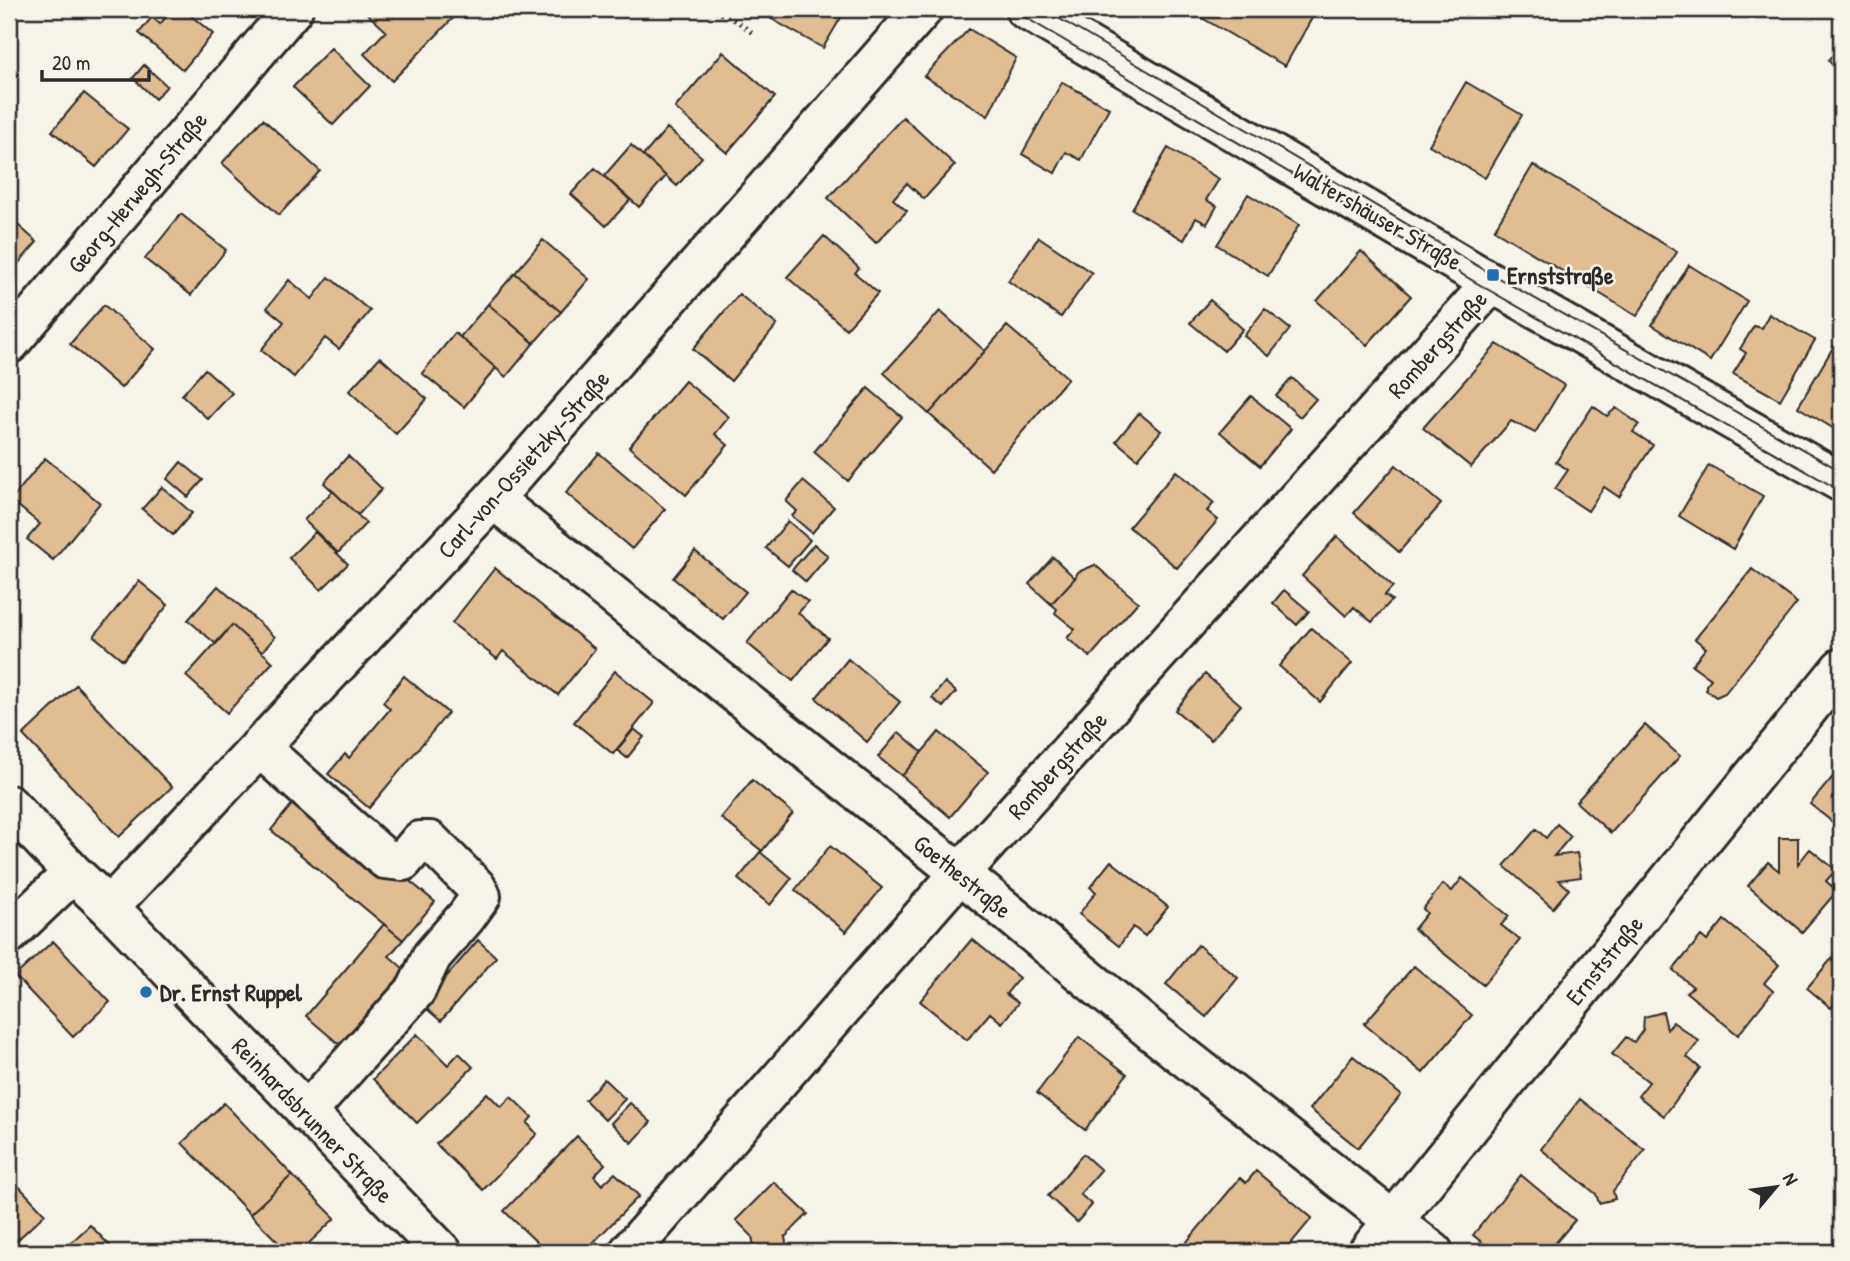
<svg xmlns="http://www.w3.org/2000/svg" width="1850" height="1261" viewBox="0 0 1850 1261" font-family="'Patrick Hand',sans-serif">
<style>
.building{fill:#e2bc92;stroke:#2b2b2b;stroke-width:2}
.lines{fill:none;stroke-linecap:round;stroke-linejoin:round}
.minor-casing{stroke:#2b2b2b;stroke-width:44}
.path{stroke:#2b2b2b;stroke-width:4.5;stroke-dasharray:2 5;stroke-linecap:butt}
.minor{stroke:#f7f3e8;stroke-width:38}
.tram{stroke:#2b2b2b;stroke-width:2}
.poi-dot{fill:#1f6fb2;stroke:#f7f3e8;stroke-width:2.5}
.labels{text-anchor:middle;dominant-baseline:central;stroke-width:5;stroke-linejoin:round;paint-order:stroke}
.street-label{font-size:24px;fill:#2b2b2b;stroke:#f7f3e8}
.poi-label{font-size:24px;font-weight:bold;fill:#2b2b2b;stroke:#f7f3e8;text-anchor:start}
</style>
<rect width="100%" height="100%" fill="#f7f3e8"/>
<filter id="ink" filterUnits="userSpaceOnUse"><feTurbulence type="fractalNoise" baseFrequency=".0143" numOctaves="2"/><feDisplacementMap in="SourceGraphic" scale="14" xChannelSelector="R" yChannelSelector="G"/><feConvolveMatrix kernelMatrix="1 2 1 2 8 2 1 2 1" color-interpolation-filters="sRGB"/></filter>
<g filter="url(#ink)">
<path class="building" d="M173,9H183L213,34L183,70L139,33L152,17L160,24Z
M362,9H453L458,13L392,81L364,54L386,31Z
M761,9H846L823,48L759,12Z
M1208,9H1298L1312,18L1285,66L1202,18Z
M969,29L1016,58L988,116L924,76Z
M1841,46V74L1828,60Z
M331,48L370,86L333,125L293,87Z
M723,52L775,97L727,153L675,108Z
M144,65L167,86L155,99L133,78Z
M1062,82L1109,108L1081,160L1066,152L1055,173L1022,154Z
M1466,82L1522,115L1485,178L1429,145Z
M84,93L128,129L96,167L52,131Z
M903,117L955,165L924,199L907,183L893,199L907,211L876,243L828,198Z
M263,119L320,171L279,215L222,163Z
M667,128L702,157L677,186L643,156Z
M631,145L666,176L639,207L604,176Z
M1168,148L1219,179L1206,200L1217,206L1207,224L1196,218L1184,240L1132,209Z
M1533,165L1677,252L1637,316L1494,230Z
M595,168L630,200L606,226L571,194Z
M1248,194L1299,225L1268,276L1217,245Z
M181,214L226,250L191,295L145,259Z
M9,217L37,242L9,274Z
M824,236L859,268L855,273L878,293L846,329L787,277Z
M1039,237L1092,273L1061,317L1008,281Z
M543,240L589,279L561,312L515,273Z
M1361,251L1411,296L1367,345L1317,301Z
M1689,265L1747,301L1710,361L1652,325Z
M515,273L561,312L534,343L488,304Z
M329,277L370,311L339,349L325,338L294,377L261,350L284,322L267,308L289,280L312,299Z
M739,294L777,325L731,381L693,349Z
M1210,300L1243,329L1224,351L1190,323Z
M488,304L534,343L506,377L460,337Z
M104,305L155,349L121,388L70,344Z
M1265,309L1290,329L1269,356L1244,336Z
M940,311L985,351L929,414L884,373Z
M1769,314L1815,340L1780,400L1733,374L1746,353L1740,349L1754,326L1762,328Z
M1007,326L1068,378L991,469L929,414Z
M455,333L496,368L464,407L422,373Z
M1841,334V433L1798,407Z
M1497,344L1564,385L1535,433L1511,421L1471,467L1423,428Z
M380,357L427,399L396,434L349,391Z
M205,369L232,393L208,419L182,395Z
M1292,378L1316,399L1300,417L1276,396Z
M685,381L729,417L715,434L728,445L686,495L629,447Z
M868,388L902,417L848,481L814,452Z
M1251,396L1291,429L1260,466L1220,432Z
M1593,406L1607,416L1616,408L1639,424L1633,432L1653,445L1619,497L1604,487L1588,511L1555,489L1568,470L1556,462Z
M1139,413L1161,431L1138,459L1116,441Z
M599,453L665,509L632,549L566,493Z
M348,456L382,489L358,515L324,483Z
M45,458L100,503L53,560L27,539L40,524L11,500Z
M181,462L203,480L188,497L167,479Z
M1396,465L1441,504L1399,552L1354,513Z
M1709,465L1763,496L1733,549L1679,516Z
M1176,471L1214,503L1207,511L1218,520L1177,568L1129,527Z
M803,481L834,507L812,533L792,516L797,511L786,501Z
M162,487L192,513L173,535L142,509Z
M333,491L366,523L338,553L304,520Z
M788,521L810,540L788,566L766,548Z
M315,532L348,564L321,590L289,558Z
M1337,536L1393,586L1385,595L1392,600L1372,622L1354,607L1346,616L1302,576Z
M814,544L828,556L806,582L792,570Z
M695,551L746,592L723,619L673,578Z
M1053,557L1075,578L1051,604L1029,584Z
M1095,565L1138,602L1090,657L1067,638L1075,629L1055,613L1057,609L1051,604L1075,578L1078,572Z
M495,568L595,649L558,695L503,651L497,659L452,623Z
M1752,569L1797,603L1725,693L1716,697L1706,690V685L1711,679L1692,665L1706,648L1695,639Z
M139,581L168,605L123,660L94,636Z
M218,586L275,637L262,652L232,625L216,644L188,620Z
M791,589L808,602L798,613L828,638L793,681L747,643Z
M1284,590L1309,611L1297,625L1273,603Z
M232,625L273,662L227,713L186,676Z
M1311,628L1352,663L1320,702L1279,666Z
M848,659L900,702L867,742L816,698Z
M615,671L654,703L613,754L574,722Z
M1205,674L1241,705L1211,740L1175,710Z
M404,676L448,713L369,808L328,774L345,754L349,758L390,709L383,702Z
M945,682L956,692L943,707L932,698Z
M76,685L172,787L119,837L23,735Z
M1645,725L1680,756L1611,833L1576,802Z
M634,729L644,737L627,758L617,750Z
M899,732L922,752L902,776L878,757Z
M939,732L988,772L950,817L902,776Z
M1841,767V829L1810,804Z
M752,780L793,813L762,851L721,818Z
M302,792L435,902L403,940L271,830Z
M1557,824L1571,836L1554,856L1577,853L1581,877L1559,880L1569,889L1553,908L1504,866L1536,829L1546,838Z
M1779,838H1798V864L1810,849L1836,870L1826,881L1837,891L1802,932L1748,886L1768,862L1779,871Z
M830,846L882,888L846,932L795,890Z
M760,852L792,878L770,905L738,879Z
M1111,861L1168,907L1145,936L1133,927L1119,946L1079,914L1096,892L1090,887Z
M1462,878L1509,916L1501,925L1520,940L1483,985L1414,929L1427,913L1423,909L1443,884L1452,891Z
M1724,920L1779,965L1764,983L1773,991L1738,1035L1686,992L1693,987L1673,970L1701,936L1707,941Z
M384,924L403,940L389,956L411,975L347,1051L306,1016Z
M972,939L1019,978L1006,994L1018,1003L1002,1023L990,1013L967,1040L920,1001Z
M478,940L496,957L441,1021L422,1005Z
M53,941L110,1002L73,1037L15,976Z
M1198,945L1238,978L1206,1017L1166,984Z
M1839,950L1841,952V996L1831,1008L1807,988Z
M1414,966L1472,1015L1423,1073L1364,1024Z
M1663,1012L1667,1029L1673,1022L1699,1041L1687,1057L1700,1068L1664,1116L1638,1096L1649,1082L1612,1054L1626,1037L1634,1042L1643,1030L1644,1017Z
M417,1034L448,1065L459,1053L473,1067L417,1123L373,1079Z
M1079,1037L1127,1074L1085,1130L1037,1093Z
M1353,1056L1401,1095L1358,1148L1310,1109Z
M604,1079L625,1099L605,1120L585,1100Z
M487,1093L501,1107L511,1097L532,1117L527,1123L537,1134L483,1190L436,1144Z
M1580,1099L1645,1150L1613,1191L1615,1199L1599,1203L1596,1194L1541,1149Z
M224,1103L292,1175L250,1214L182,1143Z
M630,1103L651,1122L632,1143L611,1123Z
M577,1136L605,1164L594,1176L602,1185L615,1173L639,1196L584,1252H547L504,1211Z
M1083,1154L1101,1170L1080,1194L1092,1205L1077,1222L1048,1196Z
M1256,1171L1312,1218L1284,1252H1195L1185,1244L1240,1178L1246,1183Z
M292,1175L335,1218L300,1252H288L250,1214Z
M1521,1175L1575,1220L1548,1252H1494L1473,1235Z
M13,1180L45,1214L12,1245L9,1242V1184Z
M774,1182L808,1214L785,1237L787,1249L784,1252H755L752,1236L736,1220Z
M90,1225L116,1252H61Z"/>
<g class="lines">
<g class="minor-casing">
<path id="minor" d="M1025,9L1492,283L1841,482
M9,344L293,9
M493,499L960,873L1154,1033L1433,1252
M259,747L385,859L403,861L420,841H430L476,887L481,896L466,917L432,956L416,990L306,1113
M9,805L73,873L109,907L442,1252
M109,907L493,499L923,9
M9,934L73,873
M629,1252L960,873L1492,283
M1368,1252L1841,668"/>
</g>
<path class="path" d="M707,9C725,15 740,21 754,35"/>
<use href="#minor" class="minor"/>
<path class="tram" d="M1011,9L1487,289L1841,491
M1043,9L1493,275L1841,471"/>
</g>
</g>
<g class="poi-dot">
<rect x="1486" y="268" width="14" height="14" rx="3.5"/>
<circle cx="146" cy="992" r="7"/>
</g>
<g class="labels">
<g class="street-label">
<text transform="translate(137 192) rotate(-50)">Georg-Herwegh-Straße</text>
<text transform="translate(1378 216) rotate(30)">Waltershäuser Straße</text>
<text transform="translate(1437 344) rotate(-48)">Rombergstraße</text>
<text transform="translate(523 464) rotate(-48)">Carl-von-Ossietzky-Straße</text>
<text transform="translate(1057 765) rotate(-48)">Rombergstraße</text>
<text transform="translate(963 876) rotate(39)">Goethestraße</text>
<text transform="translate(1604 960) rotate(-51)">Ernststraße</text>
<text transform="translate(313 1120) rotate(46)">Reinhardsbrunner Straße</text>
</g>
<g class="poi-label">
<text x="1507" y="275">Ernststraße</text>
<text x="160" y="992">Dr. Ernst Ruppel</text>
</g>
</g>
<rect width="1850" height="1261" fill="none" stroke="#f7f3e8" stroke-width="35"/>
<rect x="18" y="18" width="1815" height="1226" fill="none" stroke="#2b2b2b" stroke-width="2.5" filter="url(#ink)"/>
<g transform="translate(1776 1187) rotate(61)" stroke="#f7f3e8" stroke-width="5" paint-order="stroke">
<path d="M0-5L12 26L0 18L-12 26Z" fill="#2b2b2b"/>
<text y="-10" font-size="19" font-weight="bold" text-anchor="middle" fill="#2b2b2b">N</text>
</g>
<path d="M42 70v10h107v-10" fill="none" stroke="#2b2b2b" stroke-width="3.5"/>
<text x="52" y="70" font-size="21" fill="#2b2b2b" stroke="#f7f3e8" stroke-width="5" paint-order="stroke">20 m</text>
</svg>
